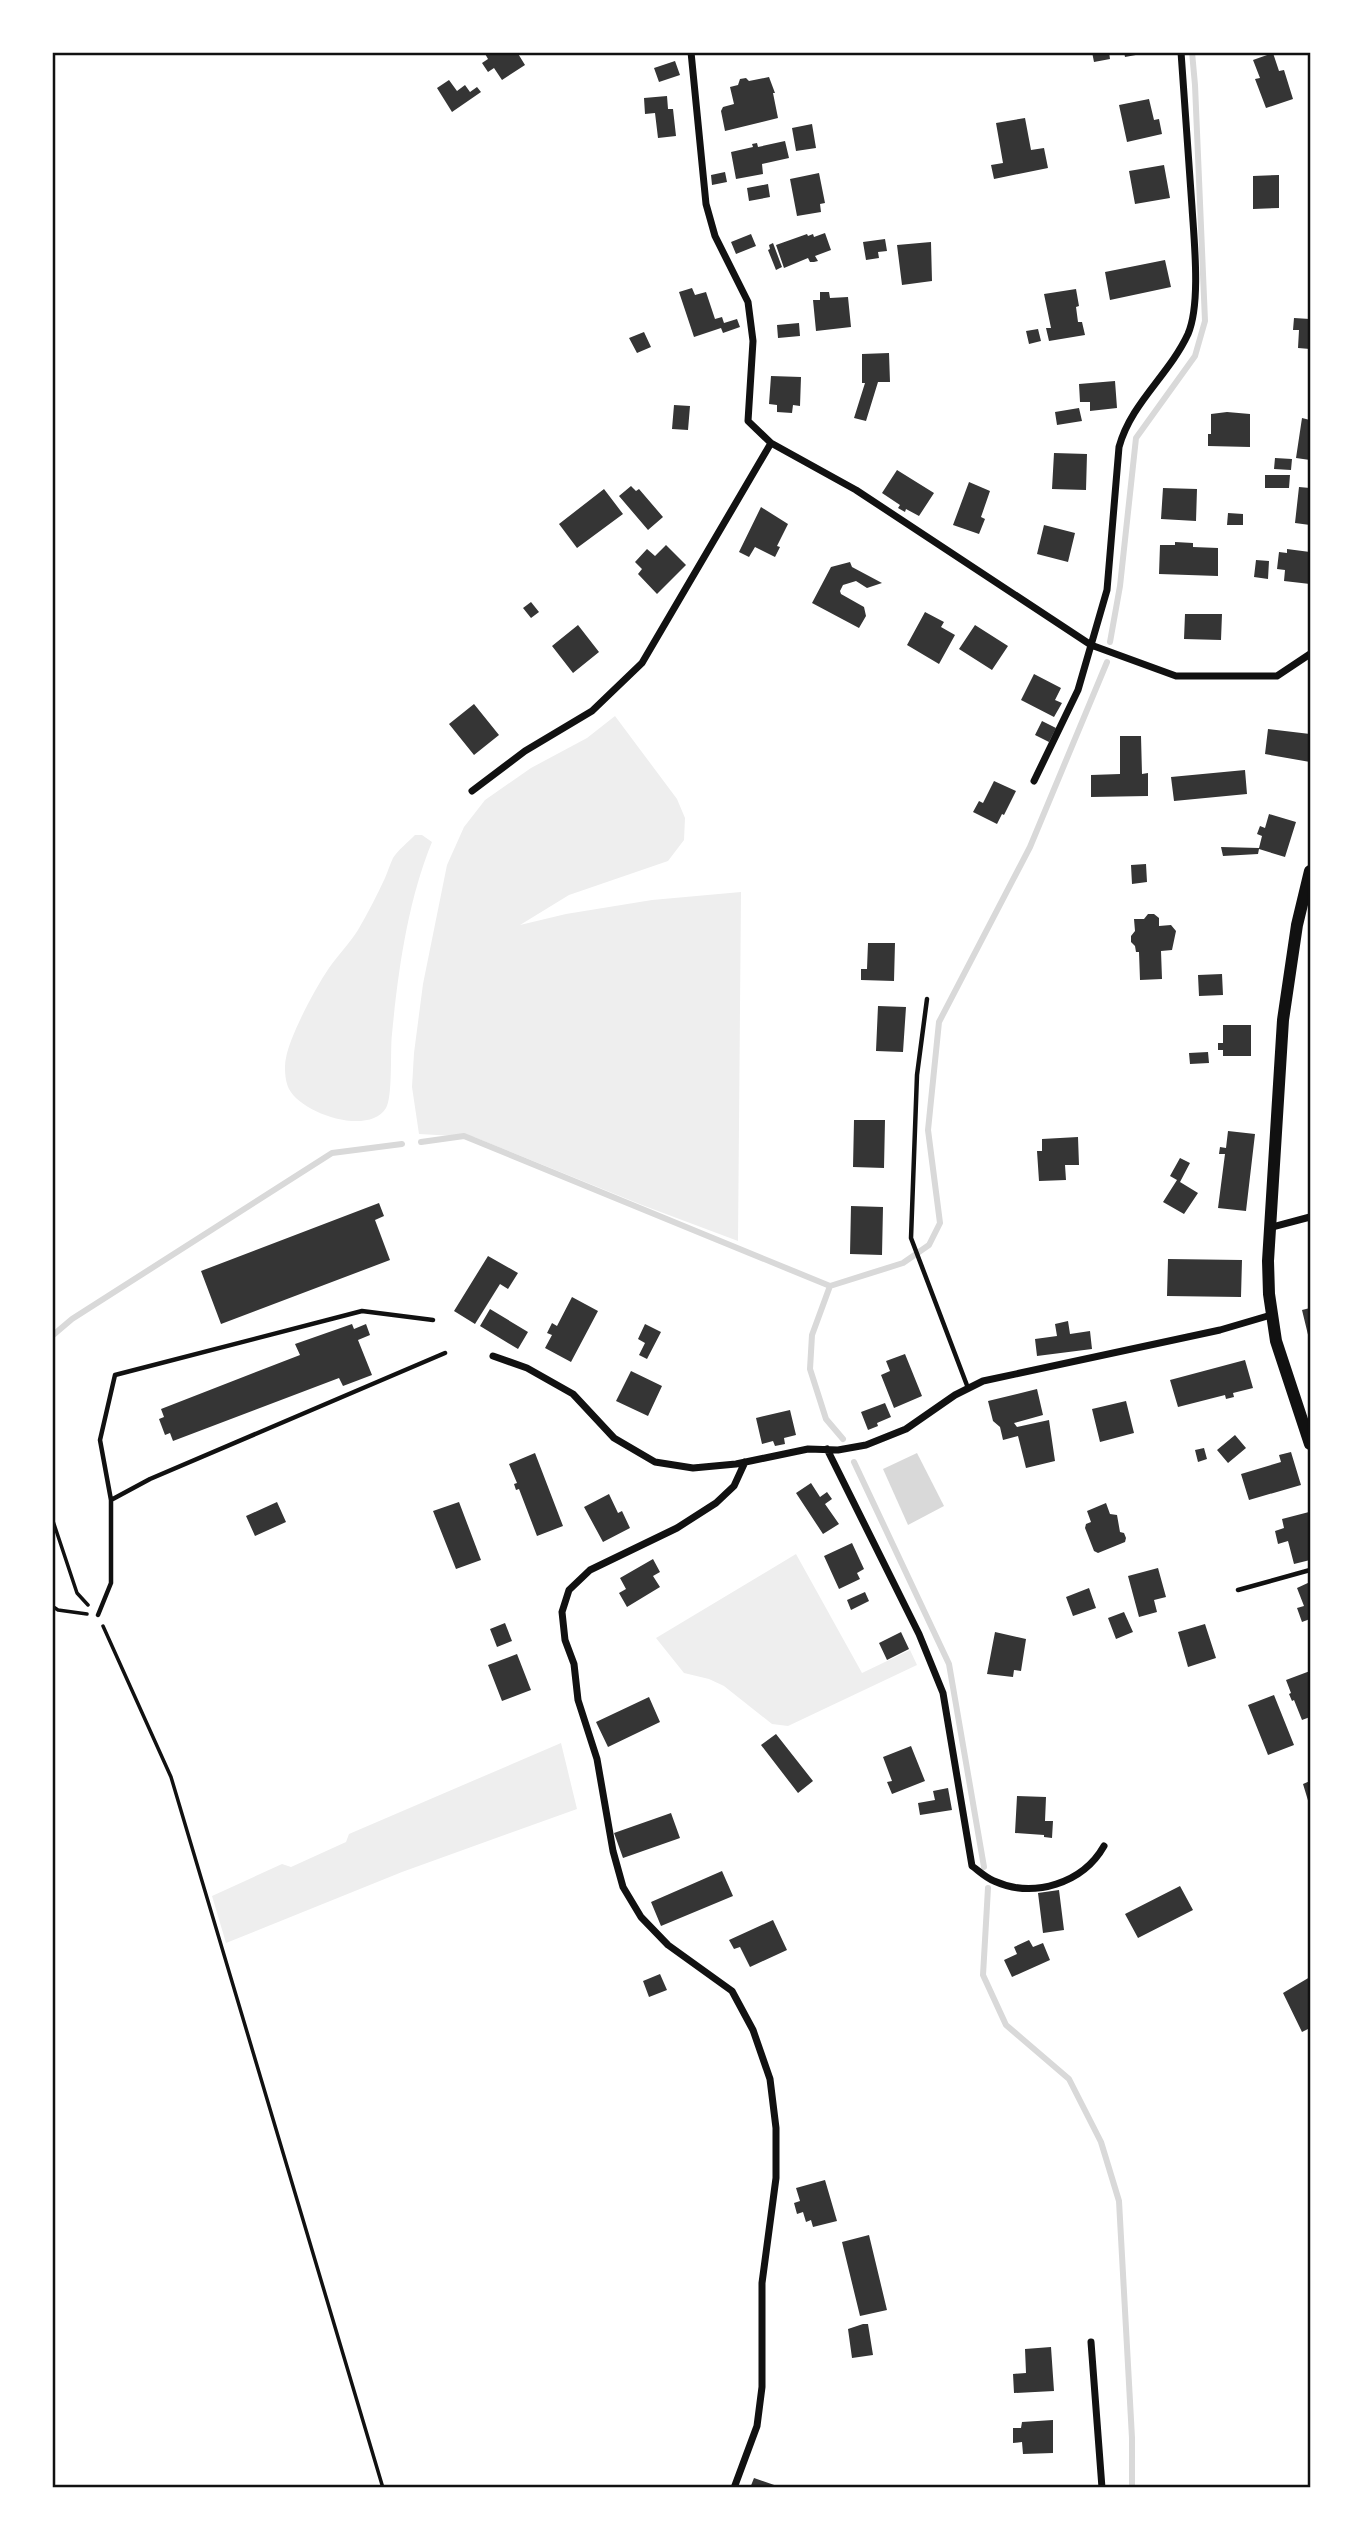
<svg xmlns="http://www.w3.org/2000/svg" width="1363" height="2540" viewBox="0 0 1363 2540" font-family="Commissioner,sans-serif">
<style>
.green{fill:#eee}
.water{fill:#d9d9d9}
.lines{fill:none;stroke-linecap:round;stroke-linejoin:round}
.stream{stroke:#d9d9d9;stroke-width:6}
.building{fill:#353535}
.path{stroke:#111;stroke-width:3.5}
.service{stroke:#111;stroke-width:4.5}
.minor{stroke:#111;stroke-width:7}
.tertiary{stroke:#111;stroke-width:12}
.neatline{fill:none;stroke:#111;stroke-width:2.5}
</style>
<rect width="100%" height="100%" fill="#fff"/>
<path class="green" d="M615,716L677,799L685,818L684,840L668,861L569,895L520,925L566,914L652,900L741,892L738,1241L642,1205L474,1137L419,1134L412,1087L414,1053L423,984L447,865L464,827L485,800L531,768L587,738Z
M415,835H422L432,842C408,900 398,971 392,1034C390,1049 393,1097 386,1108C369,1136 302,1114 289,1089C285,1081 284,1067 286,1058C290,1035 316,987 329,968C338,955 350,943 358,930C368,913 377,895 385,878C388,871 390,864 393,858C398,850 408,842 415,835Z
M796,1554L862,1673L910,1650L917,1665L788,1726L772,1724L724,1686L709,1679L684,1673L656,1638Z
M561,1743L577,1809L402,1872L226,1943L212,1896L282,1864L291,1867L346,1842L349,1834Z"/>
<path class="water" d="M917,1453L944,1506L908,1525L883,1469Z"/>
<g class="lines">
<path class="stream" d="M1110,642L1120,586L1136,438L1195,356L1205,321L1195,85L1192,52
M421,1142L464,1136L830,1286
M52,1336L72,1319L332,1153L402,1144
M843,1439L826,1419L810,1369L812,1335L830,1286L903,1263L929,1245L940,1223L928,1130L939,1022L1030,847L1107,662
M854,1462L949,1664L984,1867
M988,1888L983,1975L1006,2025L1069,2079L1101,2142L1119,2201L1132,2438V2488"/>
</g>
<path class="building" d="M484,52H517L525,65L502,80L494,68L488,72L482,63L488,59Z
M1092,52H1109L1110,59L1094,62Z
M1124,52H1141V54L1125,57Z
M1273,53L1279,71L1284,70L1293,99L1266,108L1255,79L1260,78L1253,60Z
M675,61L680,75L659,82L654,68Z
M769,77L775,93H773L778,118L725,131L721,111L723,107L734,104L730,87L738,85L740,79L746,78L749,81Z
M449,80L457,91L465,85L470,92L477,87L481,92L452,112L437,88Z
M667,96L668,109H673L676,136L658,138L655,113L645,114L644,98Z
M1149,99L1154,120L1159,119L1162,134L1127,142L1119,105Z
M1025,118L1031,150L1044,148L1048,168L994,179L991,165L1003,163L996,123Z
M812,124L816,148L796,151L792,128Z
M785,141L789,158L762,164L763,174L736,179L731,152L753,147L752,144L757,143L758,147Z
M1164,165L1170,198L1135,204L1129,171Z
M725,172L727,182L712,185L711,175Z
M819,173L825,203L820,204L821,212L797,216L790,179Z
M1279,175V208L1253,209V176Z
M768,184L770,197L749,201L747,188Z
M825,233L831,250L815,256L818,261L814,262H810L808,258L784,268L776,245L807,234L808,236L813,234L814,237Z
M751,234L756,246L736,254L731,242Z
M885,239L887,251L878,252L879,258L866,260L863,242Z
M931,242L932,281L902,285L897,245Z
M773,243L782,267L776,270L768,250L770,249L769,245Z
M1165,260L1171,287L1110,300L1105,272Z
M692,288L695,295L706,292L715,319L722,317L724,323L737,319L740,327L723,333L721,328L694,337L679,292Z
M1076,289L1079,306L1076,307L1078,322H1082L1085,335L1049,341L1046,328H1051L1044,294Z
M820,292H829L830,298L848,297L851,327L816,331L813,300H820Z
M1294,318L1310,319V349L1298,348L1299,330H1293Z
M799,323L800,336L778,338L777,325Z
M1038,329L1041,341L1029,344L1026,331Z
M644,332L651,347L637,353L629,338Z
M889,353L890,382H878L866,421L854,418L865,383H862V354Z
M771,376L801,377L800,406L793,405L792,413L777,412V405L769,404Z
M1115,381L1117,408L1090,411V402H1080L1079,384Z
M674,405L690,406L688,430L672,429Z
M1079,408L1082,421L1057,425L1055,412Z
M1227,412L1250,414V447L1208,446V434H1211V414Z
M1302,418L1310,420V460L1296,458Z
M1054,453L1087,454L1086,490L1052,489Z
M1275,458L1292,459L1291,470L1274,469Z
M897,470L934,493L919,516L906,509L905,512L898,508L900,505L882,493Z
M1265,475H1290L1289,488H1265Z
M969,482L990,491L981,517L985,519L979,534L953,525Z
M631,486L636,491L639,489L663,517L648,530L619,496Z
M1299,487L1310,488V525L1295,523Z
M1163,488L1197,489L1196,521L1161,519Z
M604,489L623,514L577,548L559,524Z
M761,507L788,524L777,546L780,547L775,557L755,547L749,557L739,552Z
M1228,513L1243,514V525H1227Z
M1044,525L1075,533L1068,562L1037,554Z
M1175,542L1193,543V547L1218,548V576L1159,574L1160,545H1175Z
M666,545L686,565L657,594L638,574L642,569L635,562L647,549L655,556Z
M1287,549L1310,552V584L1284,581L1285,570L1277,569L1279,552L1287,553Z
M1256,560L1269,561L1268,579L1254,577Z
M850,562L852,567L882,583L867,588L856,581L843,585L840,591L841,594L864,607L866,616L859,628L812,603L831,567Z
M531,602L539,612L531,618L523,608Z
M925,612L944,622L941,627L955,635L939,664L907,645Z
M1185,614H1222L1221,640L1184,639Z
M578,625L599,652L573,673L552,646Z
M975,625L1008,646L992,670L959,649Z
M1034,674L1061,688L1055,700L1062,703L1054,717L1021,700Z
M474,704L499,735L474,755L449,724Z
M1042,721L1056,728L1049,742L1035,735Z
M1268,729L1310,734V762L1265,754Z
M1120,736H1141L1142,774L1148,773V796L1091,797V775L1120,774Z
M1245,770L1247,794L1174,801L1171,777Z
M994,781L1016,791L1004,815L1002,814L997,824L973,812L979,801L983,803Z
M1269,814L1296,822L1285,857L1259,849L1258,854L1223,856L1221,847L1259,848L1262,836L1257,834L1260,826L1265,828Z
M1146,864L1147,882L1132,884L1131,865Z
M1148,914H1154L1159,918V926L1171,925L1176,931L1172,950L1161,951L1162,979L1140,980L1139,952H1136L1135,946L1131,942V936L1135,931L1134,919H1144Z
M868,943H895L894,981L861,980V969H867Z
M1222,974L1223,995L1199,996L1198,975Z
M878,1006L906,1007L903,1052L876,1051Z
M1223,1025H1251V1056H1223V1050H1218V1043H1223Z
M1208,1052L1209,1063L1190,1064L1189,1053Z
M854,1120H885L884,1168L853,1167Z
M1228,1131L1255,1134L1246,1211L1218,1208L1225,1154H1219L1220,1147L1226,1148Z
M1078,1137L1079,1165H1065L1066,1180L1039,1181L1037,1151H1042V1139Z
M1180,1158L1190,1163L1180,1182L1198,1193L1184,1214L1163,1202L1177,1180L1170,1176Z
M379,1203L384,1216L375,1220L390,1260L221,1324L201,1271Z
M851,1206L883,1207L882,1255L850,1254Z
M488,1256L518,1273L508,1289L500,1284L475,1324L454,1311Z
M1168,1259L1242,1260L1241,1297L1167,1296Z
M572,1297L598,1311L571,1362L545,1348L552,1335L547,1333L552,1323L557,1326Z
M1310,1308V1343L1302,1310Z
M490,1309L528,1332L518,1349L480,1326Z
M1068,1321L1070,1334L1090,1331L1092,1349L1037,1356L1035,1339L1057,1336L1055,1324Z
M352,1324L354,1329L366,1324L370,1335L358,1340L372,1375L343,1386L339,1378L173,1441L170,1433L165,1435L159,1419L164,1417L161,1409L300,1355L295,1344Z
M645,1324L661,1332L647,1359L639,1355L645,1343L638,1339Z
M905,1354L922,1396L894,1408L881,1375L890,1371L886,1361Z
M1245,1360L1253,1388L1233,1393L1234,1397L1226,1399L1225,1395L1178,1407L1170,1380Z
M631,1371L662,1386L648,1416L616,1401Z
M1037,1389L1043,1415L1014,1423L1017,1427L1049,1420L1055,1461L1026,1468L1018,1436L1003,1440L1000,1427L993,1421L988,1401Z
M1126,1401L1134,1433L1100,1442L1092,1409Z
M885,1403L891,1417L877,1423L878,1426L868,1430L861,1412Z
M790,1410L796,1435L784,1438L785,1444L775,1446L773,1441L762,1444L756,1418Z
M1235,1435L1246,1448L1228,1463L1217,1450Z
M1204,1448L1207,1459L1198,1462L1195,1450Z
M1291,1452L1301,1485L1249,1500L1241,1474L1281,1462L1279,1455Z
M535,1453L563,1526L537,1536L519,1489L516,1490L514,1484L517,1483L509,1464Z
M811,1483L820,1497L827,1492L832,1499L825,1504L839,1524L823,1534L796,1493Z
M609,1494L618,1513L622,1511L630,1528L603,1542L584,1507Z
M277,1502L286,1522L255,1536L246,1516Z
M459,1502L481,1560L456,1569L433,1511Z
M1106,1503L1110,1514L1117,1515L1120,1532L1124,1533L1126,1538L1125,1542L1098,1553L1094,1551L1085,1528L1086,1524L1091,1522L1087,1511Z
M1309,1512L1310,1560L1294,1564L1288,1541L1278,1544L1275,1531L1284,1528L1282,1519Z
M852,1543L864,1569L857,1573L860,1579L839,1589L824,1556Z
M653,1559L660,1572L653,1576L660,1587L627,1607L619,1593L626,1589L620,1578Z
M1158,1568L1166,1597L1154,1600L1157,1612L1139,1617L1128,1576Z
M1310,1582V1619L1302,1622L1297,1608L1304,1606L1297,1588Z
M1089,1588L1096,1608L1073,1616L1066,1597Z
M865,1592L869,1601L851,1610L847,1600Z
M1124,1612L1133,1632L1116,1639L1108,1618Z
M505,1623L512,1641L497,1647L490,1629Z
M1205,1624L1216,1658L1188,1667L1178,1632Z
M901,1632L909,1649L887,1660L879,1643Z
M995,1632L1026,1639L1021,1671L1014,1670L1013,1677L987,1674Z
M517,1654L531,1690L502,1701L488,1665Z
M1310,1671V1717L1302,1720L1294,1700L1292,1701L1289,1694L1291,1693L1286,1680Z
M1274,1695L1294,1745L1268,1755L1248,1705Z
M649,1697L660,1722L608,1747L596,1722Z
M776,1734L813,1781L798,1793L761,1745Z
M911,1746L925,1781L892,1794L887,1782L892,1781L883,1757Z
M1310,1781V1807L1303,1784Z
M948,1788L952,1810L920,1815L918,1803L935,1800L933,1791Z
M1017,1796L1046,1797L1045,1821H1053L1052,1838L1044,1837V1835L1015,1833Z
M671,1813L680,1838L623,1858L614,1833Z
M722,1871L733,1896L661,1926L651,1902Z
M1180,1886L1193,1910L1138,1938L1125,1914Z
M1059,1890L1064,1930L1043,1933L1038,1893Z
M773,1920L787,1950L750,1967L740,1947L734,1949L729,1940Z
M1029,1940L1033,1947L1043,1943L1050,1960L1012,1977L1004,1960L1017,1954L1014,1947Z
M660,1974L667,1990L649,1997L643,1981Z
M1310,1977V2028L1302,2032L1283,1993Z
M825,2180L837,2221L813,2227L811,2220L806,2222L803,2212L797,2214L794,2203L800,2201L796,2188Z
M869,2235L887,2310L860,2316L842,2242Z
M863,2324H868L873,2355L852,2358L848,2329Z
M1051,2347L1054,2391L1014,2393L1013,2374L1026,2373L1025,2349Z
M1053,2420V2453L1023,2454L1022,2442L1013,2443V2428H1021L1022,2422Z
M754,2478L780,2487V2488H750Z"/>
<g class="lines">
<path class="path" d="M52,1518L77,1593L88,1605
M52,1606L58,1610L87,1614
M103,1626L171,1777L383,2488"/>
<path class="service" d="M927,999L917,1075L911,1238L968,1388
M111,1500L100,1440L115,1375L362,1311L433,1320
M1238,1590L1310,1570
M98,1615L111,1583V1500L150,1479L445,1353"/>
<path class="minor" d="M691,52L706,204L715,236L748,302L753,341L748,421L771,443L856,490L1091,645L1176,676H1277L1310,654
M1034,781L1078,690L1107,590L1119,447C1131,403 1169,375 1188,334C1201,304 1194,240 1192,207C1188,155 1185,104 1181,52
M472,791L525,751L592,711L642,663L771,443
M1269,1228L1310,1217
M493,1356L527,1368L573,1394L614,1438L655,1462L693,1468L736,1464L808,1449L838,1450L866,1445L906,1429L955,1395L983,1381L1220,1330L1271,1315
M827,1449L919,1634L943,1693L972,1866C979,1871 986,1878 994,1881C1034,1899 1083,1883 1104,1846
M1091,2342L1102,2488
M734,2488L757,2426L762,2387V2283L776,2178V2128L770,2079L753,2030L732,1991L668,1945L641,1917L623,1887L613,1851L597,1759L578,1700L574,1664L565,1640L562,1612L569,1590L590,1570L677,1528L716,1503L734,1486L745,1462"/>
<path class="tertiary" d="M1310,871L1297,925L1283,1020L1268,1261L1269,1294L1276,1341L1310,1444"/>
</g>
<rect width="1363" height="2540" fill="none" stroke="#ffffff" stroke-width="108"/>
<rect x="54" y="54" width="1255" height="2432" class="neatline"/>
</svg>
